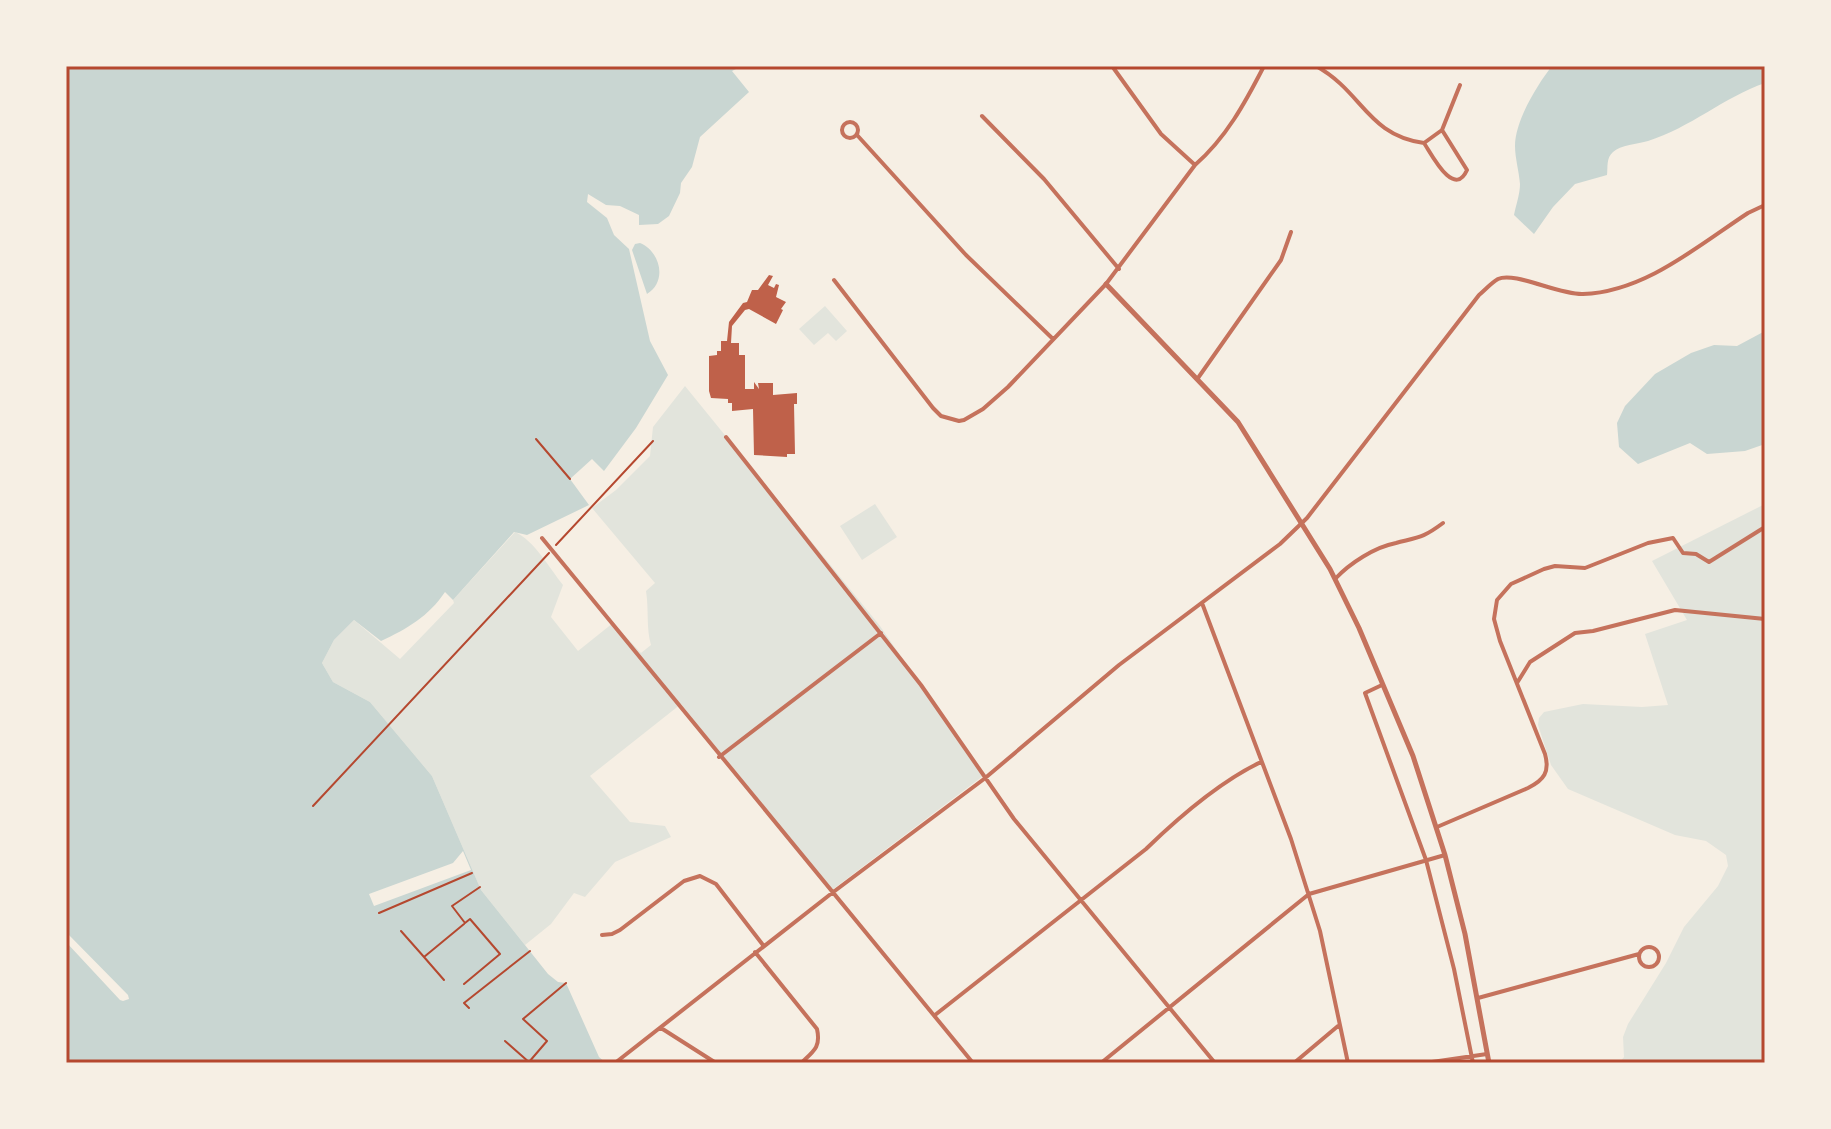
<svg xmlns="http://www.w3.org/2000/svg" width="1831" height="1129" viewBox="0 0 1831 1129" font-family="Rubik,sans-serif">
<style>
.green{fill:#e2e4dc}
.water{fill:#c9d6d2}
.pier{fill:#f6efe4}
.building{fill:#bf614a}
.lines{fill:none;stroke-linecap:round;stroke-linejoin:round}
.path{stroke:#b5482f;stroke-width:2}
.minor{stroke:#c5725c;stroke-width:4}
.tertiary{stroke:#c5725c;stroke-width:5}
.neatline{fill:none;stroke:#b5482f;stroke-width:3}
</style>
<rect width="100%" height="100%" fill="#f6efe4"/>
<path class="green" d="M825,306L847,331L836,341L828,333L814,345L799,329Z
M685,386L880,626L983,776L832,890L681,704L590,776L630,822L665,826L671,837L615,862L585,897L574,893L551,924L525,945L481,890L432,776L370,702L333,682L322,663L334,640L354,620L400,659L454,603L453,600L515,532C534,540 550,569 563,585L551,617L578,651L613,623L641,653L651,645C646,628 649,609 646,591L655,583L592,508L616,490L650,456L653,427Z
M875,504L897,537L862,560L840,526Z
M1765,504V1063H1619L1624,1057L1623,1037L1628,1024L1666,963L1684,927L1718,886L1728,866L1726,855L1706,841L1675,835L1568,789L1551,765L1538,725L1539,718L1544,712L1583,704L1642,707L1668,705L1645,634L1687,620L1652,561Z"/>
<path class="water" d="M66,66H742L732,71L749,92L700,137L692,167L681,183L680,193L669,216L658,224L639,225V215L620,206L606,205L588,194L587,202L607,218L614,235L629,249L650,341L668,375L636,428L604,471L592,459L570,479L589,505L527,535L514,532L453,600L445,592C429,616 407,629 381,641L354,620L334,640L322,663L333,682L370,702L432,776L481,890L548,974L558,982L566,983L599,1057L606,1063H66Z
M1552,66H1765V83C1724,97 1690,128 1648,141C1638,144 1620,145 1613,152C1606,158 1608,167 1607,175L1575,184L1553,207L1534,234L1514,215C1516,205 1520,194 1520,184C1519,171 1515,158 1515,146C1515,121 1537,85 1552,66Z
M640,243C660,251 668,281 647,294L632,250L635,244Z
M1765,331V444L1745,451L1707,454L1690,443L1638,464L1619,447L1617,423L1625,406L1655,374L1691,353L1714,345L1737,346Z"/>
<path class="pier" d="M463,851L471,870L374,906L369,894L453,863Z
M66,932L128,995L129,999L123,1001L120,1000L66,942Z"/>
<path class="building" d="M769,275L773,276L768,285L774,288L776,284L779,285L776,297L786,302L781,309L783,310L776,324L749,309L745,310L732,326L731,343H739V355H745V389H754V382L759,389L758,383H773V395L797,393V404H794L795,454H787V457L754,455L753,409L732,411V403H728V399L711,398L709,391V356L717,355V351H721V341H727L729,322L743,303L747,302L752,290H758Z"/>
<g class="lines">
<path class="path" d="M536,439L570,479
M556,545L653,441
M313,806L549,553
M379,913L472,873
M401,931L424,957
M444,980L424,957L464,924
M464,984L500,954L470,919L465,923L452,906L480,887
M469,1008L464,1003L530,951
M505,1041L530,1063
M529,1062L547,1041L523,1019L566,983"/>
<path class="minor" d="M1112,66L1161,134L1195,165
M1316,66C1363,92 1367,135 1424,143L1442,130L1460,85
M982,116L1044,179L1119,269
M842 130a8 8 0 1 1 16 0a8 8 0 1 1-16 0Z
M857,135L966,255L1053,339
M1424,143C1432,155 1454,199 1467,170L1442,130
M834,280L933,408L941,416L959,421L964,420L983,409L1008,387L1106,284L1195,165C1226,138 1245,103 1264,66
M1198,378L1281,260L1291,232
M726,437L921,685L1014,819L1215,1063
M542,538L973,1063
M1335,579C1350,563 1375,547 1396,543C1419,537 1423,538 1443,523
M1202,603L1291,839L1320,931L1348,1063
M1517,683L1530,662L1575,633L1593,631L1675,610L1765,619
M1382,685L1365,693L1426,860L1454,969L1473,1063
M719,757L881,633
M1437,827L1528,788C1544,780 1550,772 1545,754L1500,641L1494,619L1497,600L1511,584L1544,569L1555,566L1585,568L1648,543L1673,538L1683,553L1696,554L1709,562L1765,527
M602,935L612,934L620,930L684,881L700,876L716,884L763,945
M1639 957a10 10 0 1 1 20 0a10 10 0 1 1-20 0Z
M755,952L817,1029C821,1047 814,1051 801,1063
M1478,998L1639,954
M935,1015L1146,849C1179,817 1219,782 1261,762
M661,1028L716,1063
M615,1063L832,893L984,779L1119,665L1280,544L1307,518L1479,295C1485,290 1491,283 1498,279C1514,271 1559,295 1583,294C1645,292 1699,245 1748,213L1765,205
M1101,1063L1309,894L1445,855
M1294,1063L1338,1026
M1425,1063L1487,1054"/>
<path class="tertiary" d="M1106,284L1238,422L1330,569L1359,628L1413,756L1445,855L1465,934L1489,1063"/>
</g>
<rect width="1831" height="1129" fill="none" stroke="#f6efe4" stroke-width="136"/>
<rect x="68" y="68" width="1695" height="993" class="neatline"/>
</svg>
